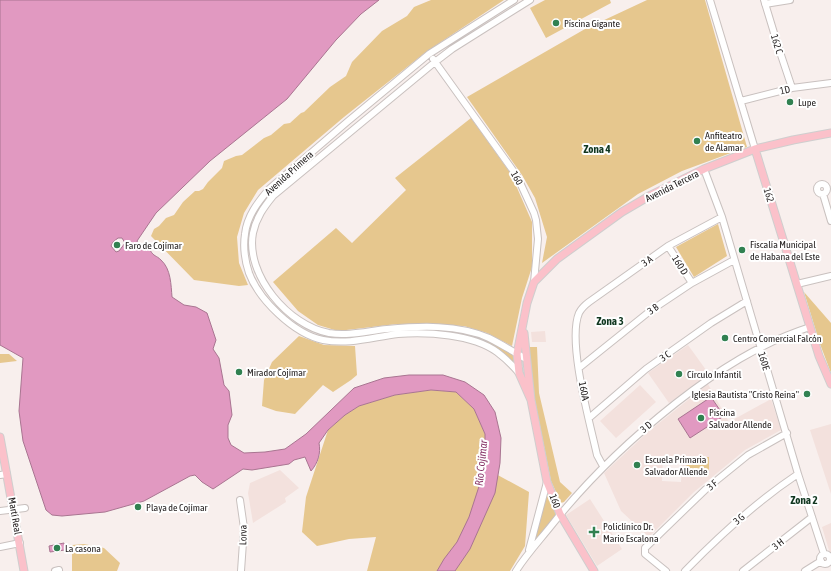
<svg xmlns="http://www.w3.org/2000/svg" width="831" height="571" viewBox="0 0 831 571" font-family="'Asap Condensed',sans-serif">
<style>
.built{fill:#f3e1dd;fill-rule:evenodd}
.green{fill:#e6c78e}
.water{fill:#e199c1;stroke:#a97591;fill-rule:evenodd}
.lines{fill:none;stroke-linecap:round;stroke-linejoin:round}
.minor-casing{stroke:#c9c1bf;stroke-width:8}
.major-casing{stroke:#cfcece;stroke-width:9}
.minor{stroke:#fff;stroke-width:6}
.major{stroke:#fbc1ca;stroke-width:7}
.poi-dot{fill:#318151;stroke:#fff;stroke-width:1.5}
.labels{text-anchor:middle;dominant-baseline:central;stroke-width:4;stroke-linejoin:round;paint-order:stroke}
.poi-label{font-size:10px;fill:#262222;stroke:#fff;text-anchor:start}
.street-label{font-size:10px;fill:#262222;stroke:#fff}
.neighbourhood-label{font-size:11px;font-weight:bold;fill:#113720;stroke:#fff}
.water-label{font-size:11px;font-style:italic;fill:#873467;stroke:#fff}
</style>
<rect width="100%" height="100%" fill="#f8efed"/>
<path class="built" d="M545,331L546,342H532L531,332Z
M688,345L709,374L669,403L648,373Z
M708,384L729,422L771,399L781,430L745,450L694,492L649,537L621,511L604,473L649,431ZM663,456L682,457L681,482L662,481Z
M640,385L656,402L616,438L600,421Z
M831,424V494L810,430Z
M280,470L299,488L285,498L286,502L253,523L248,493L250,483Z
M590,499L622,549L597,566L566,515Z
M831,523V557L822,527Z"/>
<path class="green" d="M431,0H504L426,52L344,117L258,190L244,213L237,237L239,263L248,285L239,286L194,280L151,236L154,229L159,226L166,218L174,215L183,202L195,191H199L203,189L208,182L222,168L224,161L236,156L242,155L264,138L271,135L284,124L290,123L301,113L304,112L330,87L346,76L352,62L382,31L407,16L414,7Z
M545,0H610L611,3L546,38L530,8Z
M647,0H705L747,147L682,171L638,194L542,263L547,237L535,198L522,175L467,97L585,29Z
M471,118L511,174L532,222V267L522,298L512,346L487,333L464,326L397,324L338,331L318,325L298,311L273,282L336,228L352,243L406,190L395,178Z
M718,224L727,256L694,277L676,247Z
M804,292L831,323V373L820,344Z
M468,333L491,342L514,355L516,366C500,348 489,343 468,336Z
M299,336L324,345L355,346L357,375L351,380L333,392L323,385L295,414L276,411L262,406L264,380L272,362Z
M528,347H537L539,393L560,482L572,493L564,502L561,503L551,481L534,396Z
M0,354H9L17,361L0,363Z
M431,390L456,392L474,409L485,434V468L529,492L525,546L510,571H367L376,537L349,539L317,546L302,532L306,497L328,430L345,415L359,406L395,395Z
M687,457H709V476L686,475Z
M548,491L557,515L533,544Z
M84,544L104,548L120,563L117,571H72V545Z"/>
<path class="water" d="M0,0H379L361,14L336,40L287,99L210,161L156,213L137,241L139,246L150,250C154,257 156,255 161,260C171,269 171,285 172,297L184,305L196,307L207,313L216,340L213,349L219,358L224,385L229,391L232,415L228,425V438L231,445L244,453L265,452L285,449L306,434L354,388L384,378L409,375H443L465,382L484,395L495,412L501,438L500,463L495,493L470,549L455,571H437L444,559L457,542L469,517L485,468V434L474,409L456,392L431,390L395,395L359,406L345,415L328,430L319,443C321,453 318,463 311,471L305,457L294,460L289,464L252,470L243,469L213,489L202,482L195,475L190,476L144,501L105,512L62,516L52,515L46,510L23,441L19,411L23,358L0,345ZM118,238H122L125,243L119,251L116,252L111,246L113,242Z
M711,397L724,416L690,438L678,419Z
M64,543L65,550L50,552L49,546Z"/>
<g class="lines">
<g class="minor-casing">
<path id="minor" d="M514,0L429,54L347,122L269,189C258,202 247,216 245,234C243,247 245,261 249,273C259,300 294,334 323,340C349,345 373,337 398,334C428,332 472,334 497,352C505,358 513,366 519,373
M710,0L755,149
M764,0L778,46L792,88
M765,4L790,0
M433,59L517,176L534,213L536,220L538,239L534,282
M741,101L792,88L831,83
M704,169L722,217L798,474L824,554
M817 189a5 5 0 1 1 10 0a5 5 0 1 1-10 0Z
M823,194L831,221
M668,246L692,283
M797,284L831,276
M526,359C514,352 501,344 489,338C458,324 419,326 387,329C367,331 349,336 329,333C289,326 245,275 253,233C256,218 264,207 273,196L435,62L452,49L530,0
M579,368L650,311L692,283L734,260
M589,418L646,369L711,323L747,301
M603,466L597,455C590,423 567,342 579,313C581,309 585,305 589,302L668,246L722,217
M0,475L7,474
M240,500L244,528L241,571
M0,511L25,508
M0,547L20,543
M529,550L547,482
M820 559a5 5 0 1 1 10 0a5 5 0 1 1-10 0Z
M55,571L59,570
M516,571C526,555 539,541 551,526C589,478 629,440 676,403C717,371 760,343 810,327
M666,571L645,554V548L706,489L748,455L787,433
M685,571C720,535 756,502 798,474
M743,571L812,517
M805,571L821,561"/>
</g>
<g class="major-casing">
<path id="major" d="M755,149L819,356L831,384
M524,333L531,400L547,482L560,514L594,571
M531,400L519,373L517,354L527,303L534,282L557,259L622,212L651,195L704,169L755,149L793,140L831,133
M0,437L24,571"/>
</g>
<use href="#minor" class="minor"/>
<use href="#major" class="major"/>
</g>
<g class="poi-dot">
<circle cx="556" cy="23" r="4"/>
<circle cx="790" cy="102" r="4"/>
<circle cx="697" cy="141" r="4"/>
<circle cx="117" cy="245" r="4"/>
<circle cx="742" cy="250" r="4"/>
<circle cx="725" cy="338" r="4"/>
<circle cx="239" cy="372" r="4"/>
<circle cx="679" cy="374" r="4"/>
<circle cx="807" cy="394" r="4"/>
<circle cx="701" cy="418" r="4"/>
<circle cx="637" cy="465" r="4"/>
<circle cx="138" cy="507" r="4"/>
<path d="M592 526h4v4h4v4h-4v4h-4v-4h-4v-4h4z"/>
<circle cx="57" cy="548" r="4"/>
</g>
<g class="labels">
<g class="poi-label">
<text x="564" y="23">Piscina Gigante</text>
<text x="798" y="102">Lupe</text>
<text x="705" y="135">Anfiteatro<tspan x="705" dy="12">de Alamar</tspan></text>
<text x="750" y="244">Fiscalía Municipal<tspan x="750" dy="12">de Habana del Este</tspan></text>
<text x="125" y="245">Faro de Cojímar</text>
<text x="733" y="338">Centro Comercial Falcón</text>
<text x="247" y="372">Mirador Cojímar</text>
<text x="687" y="374">Círculo Infantil</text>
<text x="799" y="394" text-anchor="end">Iglesia Bautista "Cristo Reina"</text>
<text x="709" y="412">Piscina<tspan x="709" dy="12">Salvador Allende</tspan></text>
<text x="645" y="459">Escuela Primaria<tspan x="645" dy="12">Salvador Allende</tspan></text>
<text x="146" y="507">Playa de Cojímar</text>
<text x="603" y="526">Policlínico Dr.<tspan x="603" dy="12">Mario Escalona</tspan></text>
<text x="65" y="548">La casona</text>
</g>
<g class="street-label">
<text transform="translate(777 44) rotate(73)">162 C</text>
<text transform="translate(785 90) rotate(-13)">1D</text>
<text transform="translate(289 173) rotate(-42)">Avenida Primera</text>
<text transform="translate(517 178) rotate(61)">160</text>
<text transform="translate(672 186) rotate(-27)">Avenida Tercera</text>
<text transform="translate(769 195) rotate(73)">162</text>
<text transform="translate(647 261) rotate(-35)">3 A</text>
<text transform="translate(680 265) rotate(58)">160 D</text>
<text transform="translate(653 309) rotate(-35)">3 B</text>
<text transform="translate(665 356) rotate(-35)">3 C</text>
<text transform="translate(764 361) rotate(73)">160E</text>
<text transform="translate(584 391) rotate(79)">160A</text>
<text transform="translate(646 427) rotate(-39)">3 D</text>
<text transform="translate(712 485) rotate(-40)">3 F</text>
<text transform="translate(555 501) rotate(69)">160</text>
<text transform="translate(15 516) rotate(80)">Martí Real</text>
<text transform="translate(739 519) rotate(-41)">3 G</text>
<text transform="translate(243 535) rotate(-89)">Lorva</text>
<text transform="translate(778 544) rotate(-38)">3 H</text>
</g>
<g class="neighbourhood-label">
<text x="597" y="149">Zona 4</text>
<text x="610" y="321">Zona 3</text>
<text x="804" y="500">Zona 2</text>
</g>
<g class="water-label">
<text transform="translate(481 463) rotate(-84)">Río Cojímar</text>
</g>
</g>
</svg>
